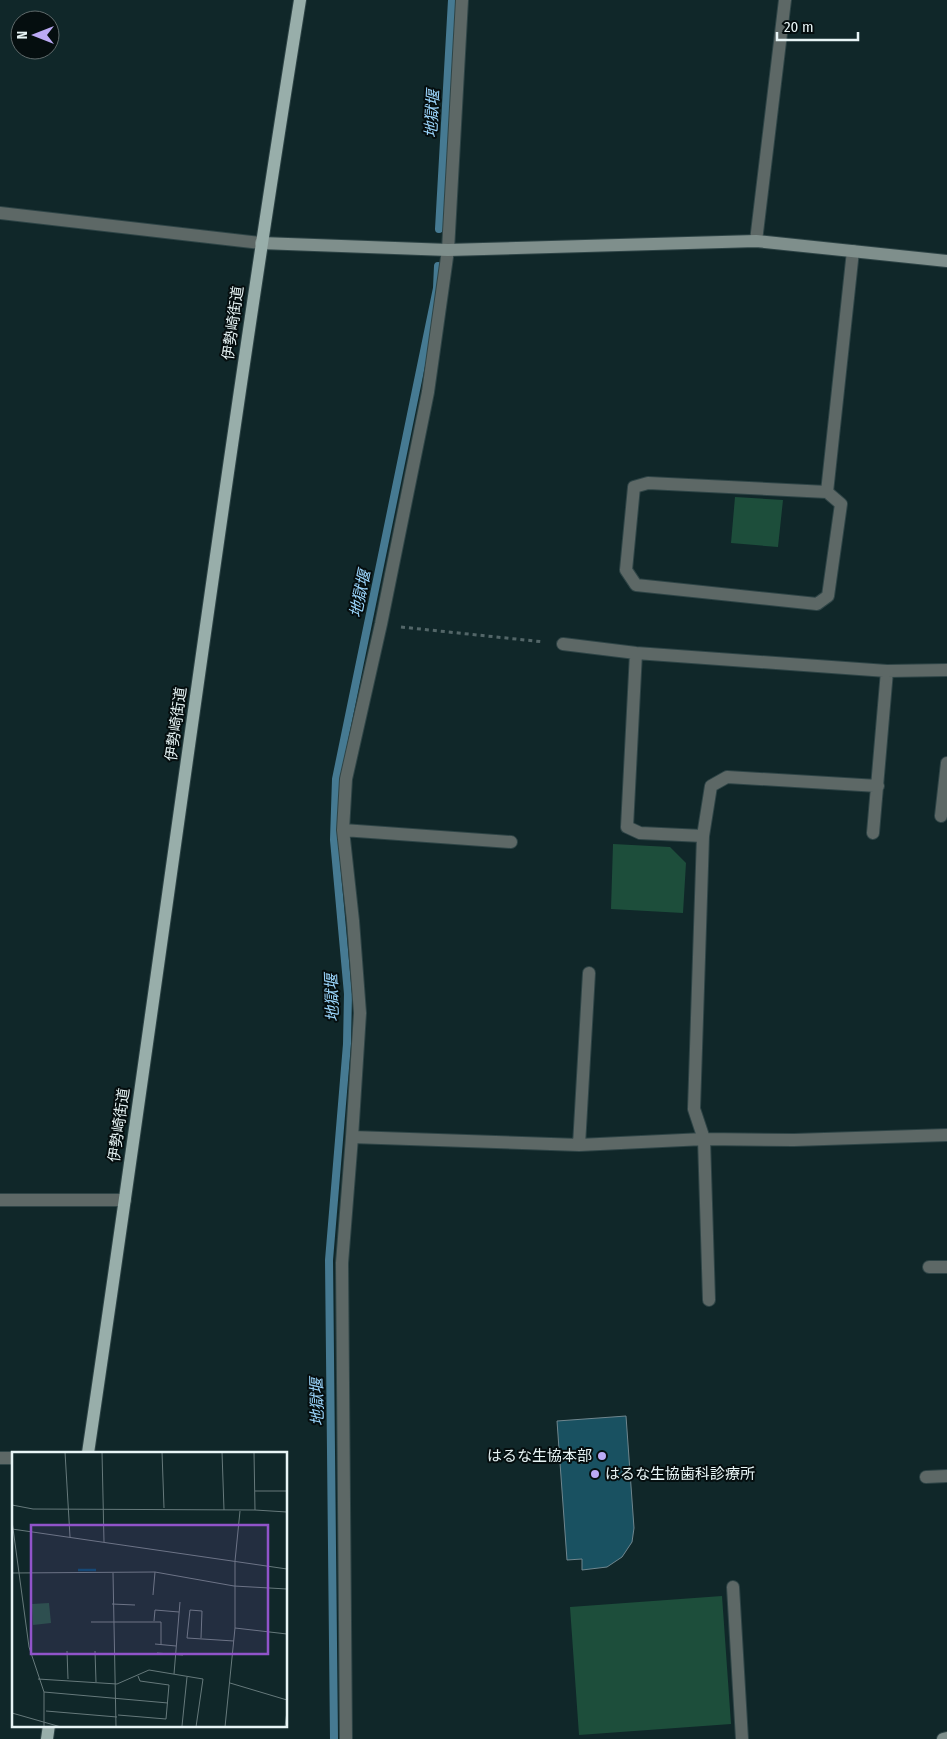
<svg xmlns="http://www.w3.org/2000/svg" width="947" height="1739" viewBox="0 0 947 1739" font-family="'Fira Sans Condensed','Noto Sans JP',sans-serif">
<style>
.green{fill:#1d4e3b}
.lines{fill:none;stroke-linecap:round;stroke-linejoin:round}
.stream{stroke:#467a92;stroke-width:8}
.building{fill:#195161;stroke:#6f868e}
.lane-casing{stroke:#2e4446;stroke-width:14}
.street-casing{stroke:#2e4446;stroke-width:14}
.secondary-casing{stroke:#2e4446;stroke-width:14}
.primary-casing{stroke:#2e4446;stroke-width:14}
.path{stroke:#536668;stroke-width:3;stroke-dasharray:4 4;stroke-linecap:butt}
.lane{stroke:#5d6866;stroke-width:12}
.street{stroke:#5d6866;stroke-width:12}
.secondary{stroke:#7f8f8c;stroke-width:12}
.primary{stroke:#98aeaa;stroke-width:12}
.poi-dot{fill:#bcaaf5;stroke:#050e0f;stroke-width:2}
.labels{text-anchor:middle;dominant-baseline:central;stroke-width:4;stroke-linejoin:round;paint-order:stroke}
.street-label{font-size:15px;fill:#e7f4f5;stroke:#050e0f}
.poi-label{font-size:15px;fill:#e7f4f5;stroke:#050e0f;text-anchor:end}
.water-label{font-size:16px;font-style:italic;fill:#9bd5fc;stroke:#050e0f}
.inset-river{fill:none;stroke:#014668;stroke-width:2.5}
.inset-road{fill:none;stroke:#66797b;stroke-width:1}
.view{fill:#9154ca;fill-opacity:0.15;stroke:#9154ca;stroke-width:2.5}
.inset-edge{fill:none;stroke:#e7f4f5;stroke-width:2.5}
</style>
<rect width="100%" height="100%" fill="#102729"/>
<path class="green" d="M735,497L783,500L778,547L731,543Z
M613,844L670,847L686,863L683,913L611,909Z
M722,1596L731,1724L579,1735L570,1607Z"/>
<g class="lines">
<path class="stream" d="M439,229L452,0
M334,1739L329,1260L347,1044L348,994L334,840L336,779L437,288L438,266"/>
</g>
<path class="building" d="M626,1416L634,1528L632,1542L622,1557L607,1567L582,1570V1559L567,1560L557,1421Z"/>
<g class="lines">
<g class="lane-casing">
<path id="lane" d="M733,1587L742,1739"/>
</g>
<g class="street-casing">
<path id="street" d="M0,213L261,243
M756,241L785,0
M827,492L648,483L634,487L626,570L636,585L817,604L828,596L841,504L827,492L853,251
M563,644L636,653L887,671L947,670
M636,653L627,827L640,833L703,836
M941,816L947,763
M343,830L511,842
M873,833L887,671
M352,1137L579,1145L704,1139L794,1140L947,1135
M579,1145L589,973
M0,1200H125
M929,1267H947
M709,1300L704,1139L694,1109L703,836L711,786L727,777L878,786
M0,1458H14
M926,1477L947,1476
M346,1739L342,1263L352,1137L360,1013L353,921L343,830L346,779L381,624L428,392L448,250L462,0"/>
</g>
<g class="secondary-casing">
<path id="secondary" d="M261,243L448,250L756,241L947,261
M943,1739L947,1738"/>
</g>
<g class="primary-casing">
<path id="primary" d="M88,1453C160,969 222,483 300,0
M47,1739L49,1725"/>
</g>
<path class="path" d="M401,627L544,642"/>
<use href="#lane" class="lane"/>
<use href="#street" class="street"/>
<use href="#secondary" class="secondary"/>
<use href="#primary" class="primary"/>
</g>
<g class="poi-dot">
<circle cx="602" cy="1456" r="5"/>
<circle cx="595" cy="1474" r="5"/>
</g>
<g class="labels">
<g class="street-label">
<text transform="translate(233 323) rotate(-82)">伊勢崎街道</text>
<text transform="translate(176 724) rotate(-82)">伊勢崎街道</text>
<text transform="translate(119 1125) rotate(-82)">伊勢崎街道</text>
</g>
<g class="poi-label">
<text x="592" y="1456">はるな生協本部</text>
<text x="605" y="1474" text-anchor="start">はるな生協歯科診療所</text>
</g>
<g class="water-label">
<text transform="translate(432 114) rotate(-87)">地獄堰</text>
<text transform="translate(360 594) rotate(-78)">地獄堰</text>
<text transform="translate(332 998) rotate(-92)">地獄堰</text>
<text transform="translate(317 1402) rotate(-91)">地獄堰</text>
</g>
</g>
<g transform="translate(12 1452)">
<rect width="275" height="275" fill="#102729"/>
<path d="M37,151L39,171L21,173L20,152Z" fill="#1d4e3b"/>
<path class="inset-river" d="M66,118H84"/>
<path class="inset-road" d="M53,0L58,85M90,0L92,90M150,0L152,56M210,0L212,58M243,39H275M0,53L21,57L243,58L242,0M243,58L275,60M0,69L17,195L32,240V275M0,77L275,117M0,121L143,120L222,134L275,137M101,121L104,275M141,143L143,120M100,152L123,153M142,169L143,158L167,160M79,170H149V193M223,176L275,182M189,186L190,159L178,158L175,186L222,189M143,192L164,194M55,199L56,227M83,199L84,230M145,201L171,203M162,222L168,150M26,227L105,232L137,218L191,227L184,275M218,231L275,248M32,240L156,251M34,259L105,265M0,261L49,275M106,263L154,267L157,233L128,229L126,224M170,274L175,225M213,275L223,176V109L228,59M273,275L275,259"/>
<path class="view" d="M19,73H256V202H19Z"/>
<rect width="275" height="275" class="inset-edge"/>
</g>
<g transform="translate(35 35) rotate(270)"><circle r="24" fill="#050e0f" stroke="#5f6a6b"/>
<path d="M0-4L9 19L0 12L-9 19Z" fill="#bcaaf5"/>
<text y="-8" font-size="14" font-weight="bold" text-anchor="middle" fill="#e7f4f5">N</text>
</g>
<path d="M777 32v8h81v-8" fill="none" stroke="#e7f4f5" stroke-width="2.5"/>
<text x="784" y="32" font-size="15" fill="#e7f4f5" stroke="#050e0f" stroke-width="4" paint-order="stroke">20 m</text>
</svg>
